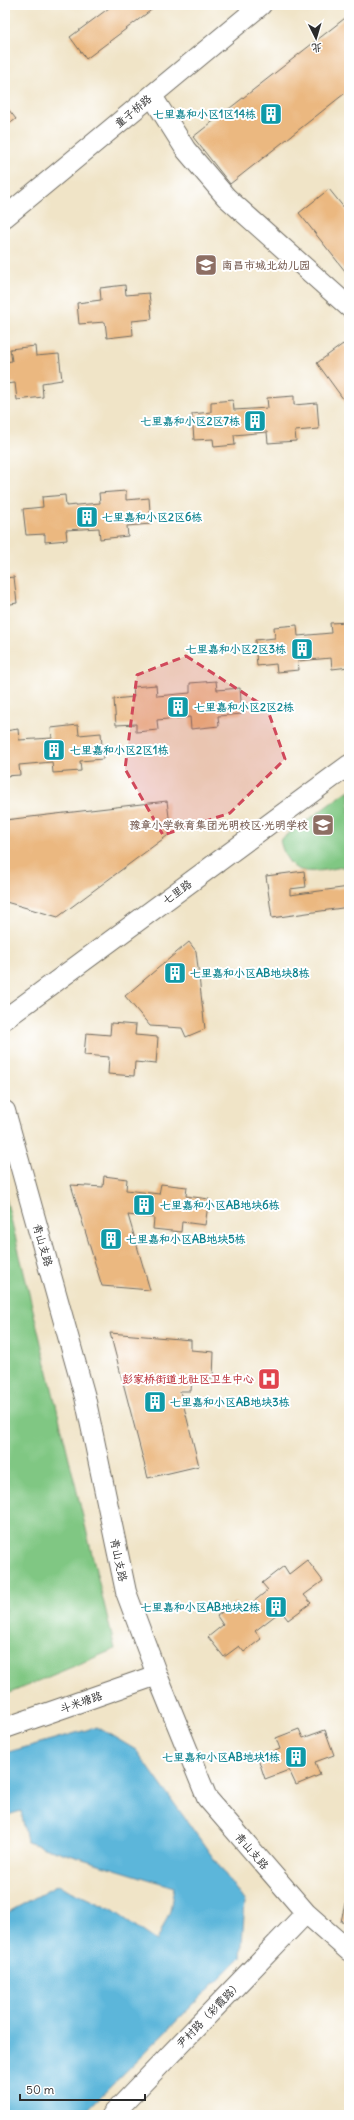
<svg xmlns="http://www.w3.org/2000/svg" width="354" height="2120" viewBox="0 0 354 2120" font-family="Delius,'LXGW WenKai TC',sans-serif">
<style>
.green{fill:#80c783;stroke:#567957}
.water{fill:#5cb6da;stroke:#447082}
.building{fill:#ebb880}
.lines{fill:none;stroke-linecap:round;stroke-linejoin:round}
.minor-casing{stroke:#706c62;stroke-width:22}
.minor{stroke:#fff;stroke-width:20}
.marked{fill:#d1495b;fill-opacity:0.2;stroke:#d1495b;stroke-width:3;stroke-dasharray:8 5;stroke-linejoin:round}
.labels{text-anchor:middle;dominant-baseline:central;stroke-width:4;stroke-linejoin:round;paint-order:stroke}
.street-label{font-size:11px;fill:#2b2b2b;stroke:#fff}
.culture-label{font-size:11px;font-weight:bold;fill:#0d838f;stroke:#fff;text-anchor:start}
.education-label{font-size:11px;font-weight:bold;fill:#785e54;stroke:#fff;text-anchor:start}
.health-label{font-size:11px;font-weight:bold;fill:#be3a42;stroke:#fff;text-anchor:end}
</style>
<rect width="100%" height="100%" fill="#fff"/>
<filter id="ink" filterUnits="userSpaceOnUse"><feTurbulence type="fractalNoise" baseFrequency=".025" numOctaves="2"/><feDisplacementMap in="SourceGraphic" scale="8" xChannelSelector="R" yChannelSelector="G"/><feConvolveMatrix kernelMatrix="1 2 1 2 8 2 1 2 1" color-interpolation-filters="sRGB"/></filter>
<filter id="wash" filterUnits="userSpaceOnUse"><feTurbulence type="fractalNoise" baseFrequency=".012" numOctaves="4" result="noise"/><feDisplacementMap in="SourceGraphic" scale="16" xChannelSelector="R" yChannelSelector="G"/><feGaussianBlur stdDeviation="0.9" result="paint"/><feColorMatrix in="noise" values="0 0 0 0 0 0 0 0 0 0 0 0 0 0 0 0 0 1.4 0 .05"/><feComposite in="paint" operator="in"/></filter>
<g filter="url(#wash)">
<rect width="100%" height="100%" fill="#f0e4c7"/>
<path class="green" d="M349,790V866C314,871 290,883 280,840Z
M5,1194L115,1649L5,1695Z"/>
<path class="water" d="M97,1727L136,1750L245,1902L241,1957L82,2115H5V1914L58,1885L112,1910L157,1941L170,1911L174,1887L27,1842L21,1811L5,1816V1753Z"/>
<g id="blocks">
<path class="building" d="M113,5H158L86,59L70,37Z
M349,15V90L230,184L193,137Z
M5,105L16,119L5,127Z
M329,189L349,214V276L299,213Z
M125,285L126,295L149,293L152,319L132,321L133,335L107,338L105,322L79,324L77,303L101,300L100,288Z
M343,344L349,351V407L317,363Z
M35,346L36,356L59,354L62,380L42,383L43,397L17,400L15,383L5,384V362L12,361L10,349Z
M294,396V405L317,403L319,429L295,431L296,441L268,443L267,432L234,435L235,445L214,447L213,439L194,440L192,414L211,412V402L233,400L234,410L268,408L267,398Z
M126,491V500L149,498L151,524L127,526L128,536L100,539L99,528L66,530L67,540L45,542V534L26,535L23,509L43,507L42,497L65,495L66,506L100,503L99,493Z
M14,577L17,603L5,605V578Z
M349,622V667L332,669L331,658L298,661L299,670L277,672L276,664L257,666L255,640L275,638L274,627L297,625L298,636L331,633L330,623Z
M216,681L217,690L240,688L242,714L218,716L219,726L191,729L190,717L157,720L158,730L136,732V724L116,725L114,699L134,697L133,687L156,685L157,696L190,693V683Z
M78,725L79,735L101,733L103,759L80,761L81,771L53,773L52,762L19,765L20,775L5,776V731L18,729L19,740L52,738L51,728Z
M167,801L171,833L58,917L6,902L5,820Z
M304,871L306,887L290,889V895L349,887V907L272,918L266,876Z
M189,942L196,951L205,1029L186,1037L182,1028L150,1026L125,996Z
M111,1023L136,1025L135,1035L158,1037L156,1064L135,1062L134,1076L108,1074L109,1057L84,1055L86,1033L110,1035Z
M104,1176L127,1179L126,1190L159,1194L161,1184L187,1187L186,1196L209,1199L205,1225L182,1222L181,1232L153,1229L154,1218L128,1215L150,1290L102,1286L71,1185L103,1187Z
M110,1333L191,1340V1350L214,1352L213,1378L192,1377L191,1391H180L199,1466L148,1478Z
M307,1560L323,1581L304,1595L311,1603L288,1620L281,1611L255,1631L261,1639L244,1652L239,1646L224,1657L208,1637L223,1625L217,1616L235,1602L242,1611L268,1590L262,1583L284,1566L289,1574Z
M299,1729L303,1738L325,1730L334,1755L315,1762L320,1775L296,1785L289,1770L265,1779L258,1758L280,1749L276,1738Z
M345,1903H349V1923L341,1922Z"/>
</g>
</g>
<g filter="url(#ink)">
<use href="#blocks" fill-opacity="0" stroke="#706c62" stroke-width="1"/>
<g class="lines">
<g class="minor-casing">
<path id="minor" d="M152,96L186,150L226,197L349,307
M5,217L261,5
M5,1019L349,765
M5,1111L85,1397L126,1592L157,1675L207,1798L306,1913L349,1951
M5,1728L157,1675
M112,2115L306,1913"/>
</g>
<use href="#minor" class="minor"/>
</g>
</g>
<path class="marked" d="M186,656L267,708L285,759L230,813L163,835L125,769L137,675Z"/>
<defs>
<g id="building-square" transform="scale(1.15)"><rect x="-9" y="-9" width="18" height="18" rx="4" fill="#0f9aa8" stroke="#fff"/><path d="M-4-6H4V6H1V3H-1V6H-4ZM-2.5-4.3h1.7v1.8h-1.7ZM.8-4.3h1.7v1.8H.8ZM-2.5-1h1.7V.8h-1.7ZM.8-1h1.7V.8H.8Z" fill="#fff"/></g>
<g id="school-square" transform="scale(1.15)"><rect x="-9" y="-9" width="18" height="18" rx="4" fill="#8d6e63" stroke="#fff"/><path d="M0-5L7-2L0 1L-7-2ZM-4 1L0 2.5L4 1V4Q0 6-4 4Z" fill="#fff"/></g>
<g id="hospital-square" transform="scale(1.15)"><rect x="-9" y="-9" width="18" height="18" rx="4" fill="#e0444e" stroke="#fff"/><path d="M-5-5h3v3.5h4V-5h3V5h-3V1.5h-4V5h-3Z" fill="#fff"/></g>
</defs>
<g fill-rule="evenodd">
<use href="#building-square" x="271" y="114"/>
<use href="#school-square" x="206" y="265"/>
<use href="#building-square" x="255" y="421"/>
<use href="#building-square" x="87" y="517"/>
<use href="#building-square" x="302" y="649"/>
<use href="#building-square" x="178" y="707"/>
<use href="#building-square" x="54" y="750"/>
<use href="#school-square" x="323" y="825"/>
<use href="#building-square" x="175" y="973"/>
<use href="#building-square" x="144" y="1205"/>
<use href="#building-square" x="111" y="1239"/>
<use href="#hospital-square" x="269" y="1379"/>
<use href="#building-square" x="155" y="1402"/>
<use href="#building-square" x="276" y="1607"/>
<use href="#building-square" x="296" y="1757"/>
</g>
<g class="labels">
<g class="street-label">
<text transform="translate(133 111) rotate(-40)">童子桥路</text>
<text transform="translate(177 892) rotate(-36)">七里路</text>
<text transform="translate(43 1245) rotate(74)">青山支路</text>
<text transform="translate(119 1560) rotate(78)">青山支路</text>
<text transform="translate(81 1702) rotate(-19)">斗米塘路</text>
<text transform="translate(252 1851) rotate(49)">青山支路</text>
<text transform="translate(209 2014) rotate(-46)">尹村路（彩霞路）</text>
</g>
<g class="culture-label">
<text x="256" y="114" text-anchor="end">七里嘉和小区1区14栋</text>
<text x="240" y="421" text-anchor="end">七里嘉和小区2区7栋</text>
<text x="102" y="517">七里嘉和小区2区6栋</text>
<text x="286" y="649" text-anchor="end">七里嘉和小区2区3栋</text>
<text x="194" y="707">七里嘉和小区2区2栋</text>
<text x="70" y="750">七里嘉和小区2区1栋</text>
<text x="190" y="973">七里嘉和小区AB地块8栋</text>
<text x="160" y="1205">七里嘉和小区AB地块6栋</text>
<text x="126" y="1239">七里嘉和小区AB地块5栋</text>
<text x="170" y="1402">七里嘉和小区AB地块3栋</text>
<text x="260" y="1607" text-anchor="end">七里嘉和小区AB地块2栋</text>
<text x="280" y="1757" text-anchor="end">七里嘉和小区AB地块1栋</text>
</g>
<g class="education-label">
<text x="222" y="265">南昌市城北幼儿园</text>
<text x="308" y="825" text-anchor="end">豫章小学教育集团光明校区·光明学校</text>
</g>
<g class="health-label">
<text x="254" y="1379">彭家桥街道北社区卫生中心</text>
</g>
</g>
<rect width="354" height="2120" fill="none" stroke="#fff" stroke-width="20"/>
<g transform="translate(316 38) rotate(175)" stroke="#ffffff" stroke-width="3" paint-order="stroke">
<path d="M0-3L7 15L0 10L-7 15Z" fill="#2b2b2b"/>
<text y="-6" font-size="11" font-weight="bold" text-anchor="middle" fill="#2b2b2b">北</text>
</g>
<path d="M20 2094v6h125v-6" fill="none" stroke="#2b2b2b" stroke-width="2"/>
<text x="26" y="2094" font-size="12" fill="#2b2b2b" stroke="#ffffff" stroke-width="3" paint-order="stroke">50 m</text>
</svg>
